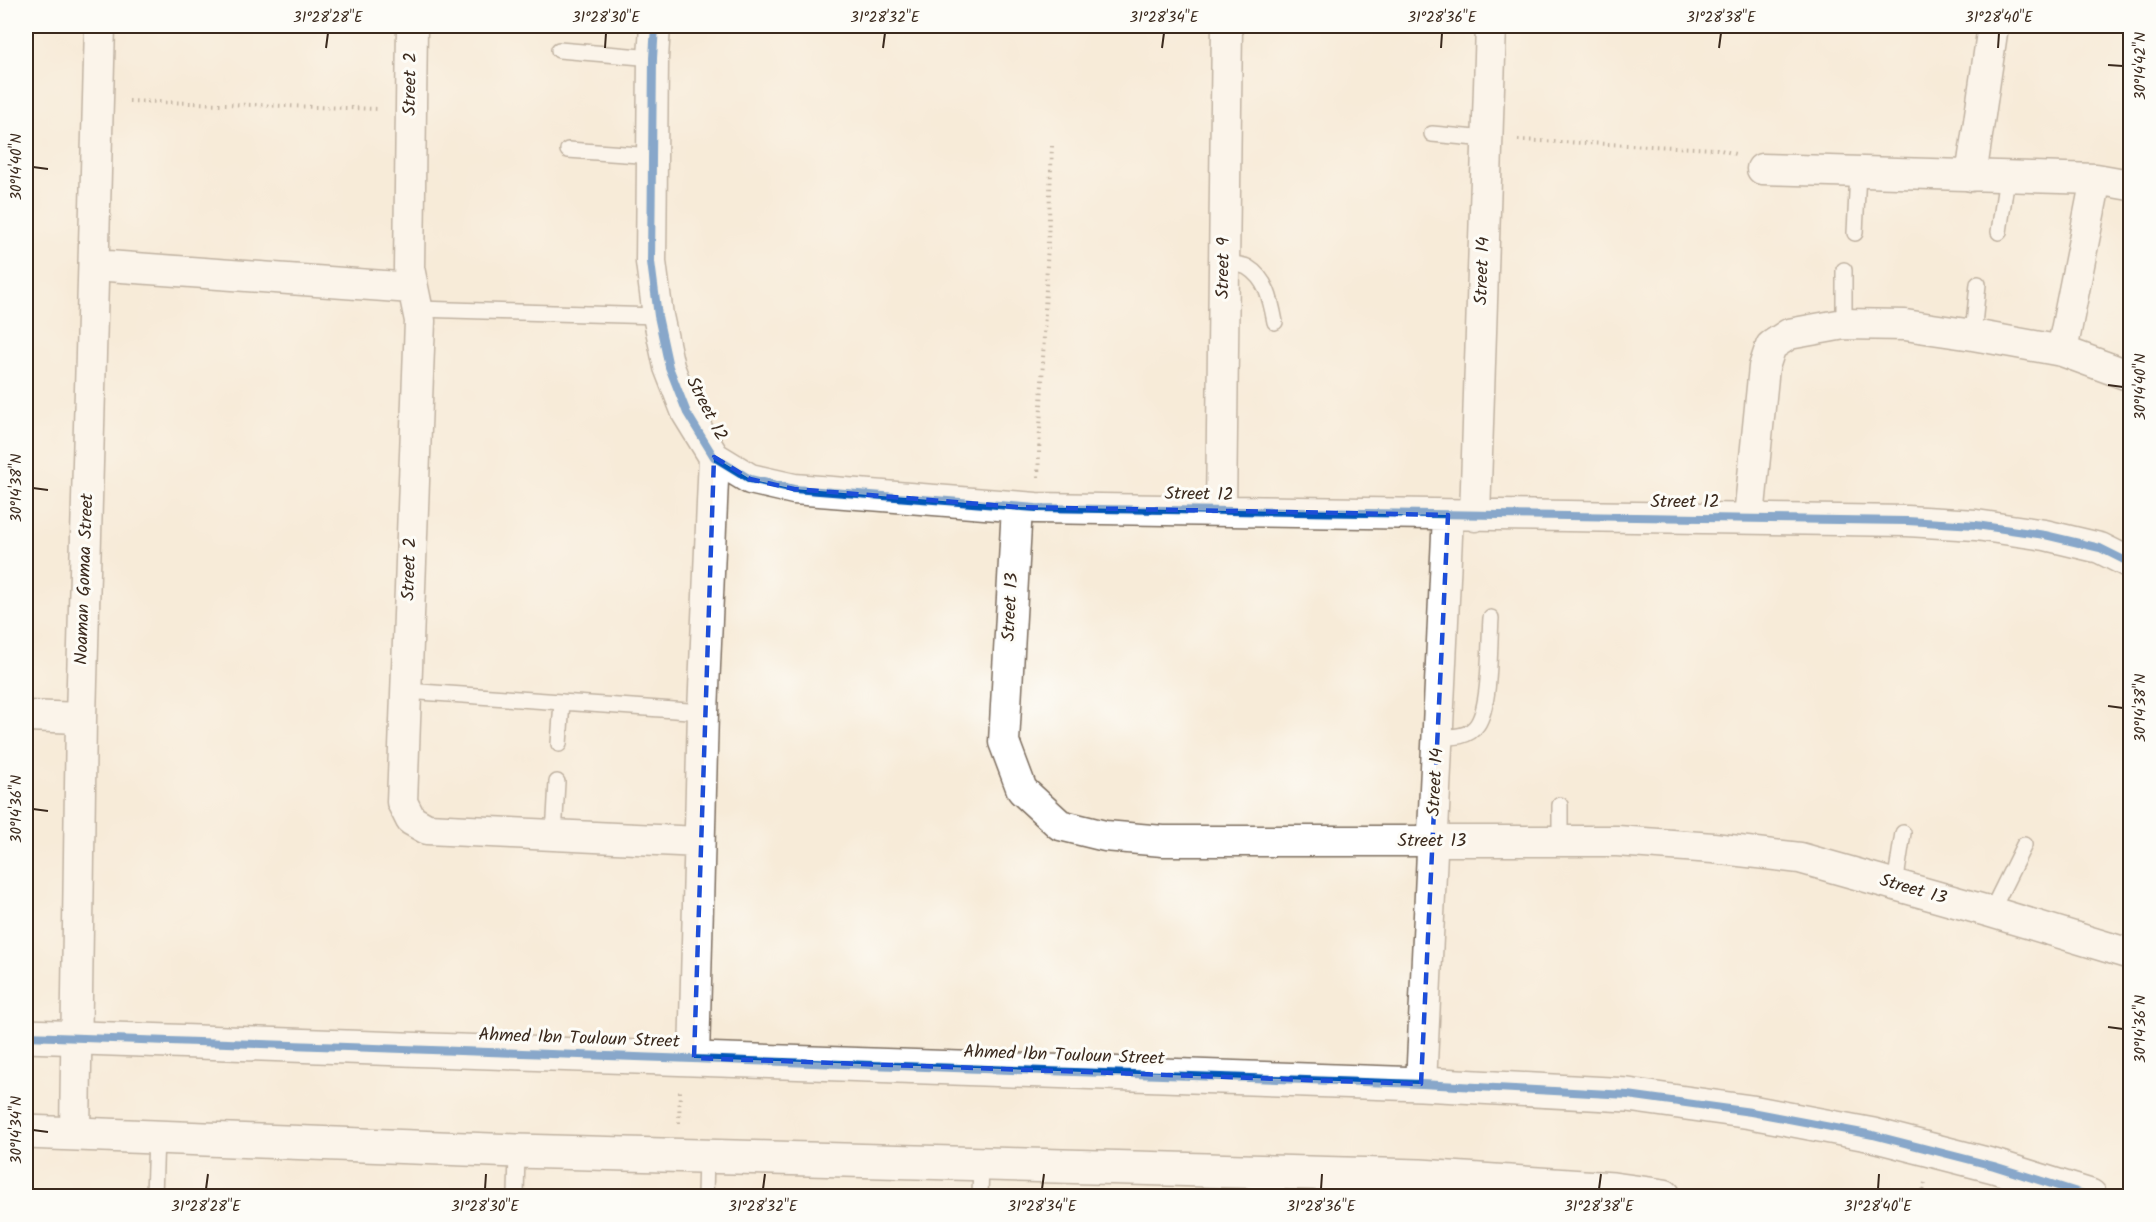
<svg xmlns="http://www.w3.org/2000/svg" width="2156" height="1222" viewBox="0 0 2156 1222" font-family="Kalam,sans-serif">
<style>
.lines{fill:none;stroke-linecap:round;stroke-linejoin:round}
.lane-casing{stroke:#7d6e5f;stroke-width:18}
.street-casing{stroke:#7d6e5f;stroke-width:33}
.secondary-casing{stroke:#7d6e5f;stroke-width:36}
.path{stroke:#7d6e5f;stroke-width:4;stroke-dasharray:1.5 4.5;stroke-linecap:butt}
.lane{stroke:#fff;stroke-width:15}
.street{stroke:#fff;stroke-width:30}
.secondary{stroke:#fff;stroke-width:33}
.cycleway-casing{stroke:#fdfcf7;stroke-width:11}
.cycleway{stroke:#0057b8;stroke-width:8}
.marked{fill:none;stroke:#1d4ed8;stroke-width:4.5;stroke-dasharray:12 8;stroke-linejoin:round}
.ticks{fill:none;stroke:#3b2a1e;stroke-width:2}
.labels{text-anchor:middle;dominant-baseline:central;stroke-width:6;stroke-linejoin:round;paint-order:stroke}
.street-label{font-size:18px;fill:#3b2a1e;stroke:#fdfcf7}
.neatline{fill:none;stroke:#3b2a1e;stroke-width:2}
.ticks-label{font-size:15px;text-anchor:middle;fill:#3b2a1e}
</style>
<rect width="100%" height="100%" fill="#fdfcf7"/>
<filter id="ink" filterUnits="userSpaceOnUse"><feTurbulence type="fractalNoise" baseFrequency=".0167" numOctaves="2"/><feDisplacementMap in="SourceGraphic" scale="12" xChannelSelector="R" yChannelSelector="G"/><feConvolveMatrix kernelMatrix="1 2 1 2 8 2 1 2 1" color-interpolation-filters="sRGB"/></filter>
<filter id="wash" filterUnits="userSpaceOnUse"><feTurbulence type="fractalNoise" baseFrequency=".008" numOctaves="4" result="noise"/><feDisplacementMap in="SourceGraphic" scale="24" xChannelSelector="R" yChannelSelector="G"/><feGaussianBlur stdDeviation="1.35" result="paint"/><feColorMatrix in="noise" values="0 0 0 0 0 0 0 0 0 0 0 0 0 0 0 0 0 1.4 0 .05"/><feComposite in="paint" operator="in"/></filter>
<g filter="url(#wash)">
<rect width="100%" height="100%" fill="#f7ebd8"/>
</g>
<g filter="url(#ink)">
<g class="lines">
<g class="lane-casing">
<path id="lane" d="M559,50L653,58
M1432,134L1487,139
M568,150L653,156
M1999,232L2007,177
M1855,233L1858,172
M1224,263C1231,264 1241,264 1247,267C1267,279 1271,301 1275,322
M1844,270V324
M418,309L658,316
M1973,335L1978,284
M406,691L703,712
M1438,737C1452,737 1468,738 1477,725C1491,705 1489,645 1491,618
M559,744L562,702
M554,835L557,782
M1560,841V805
M1895,885L1903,833
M1991,912L2024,845
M154,1196L156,1136
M516,1196L517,1151
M705,1196L706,1156
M980,1196L981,1164"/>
</g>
<g class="street-casing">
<path id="street" d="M412,26L409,268L420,321L402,802L411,820L427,829L699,842
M655,26L653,58L651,262L658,316L669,367L687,413L714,457L750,479L794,489L1036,508L1907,521L1976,525L2045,535L2100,548L2130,563
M1762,169L2096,179L2130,185
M1971,176L1993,26
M94,265L412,288
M2062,351L2096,179
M1017,507L1004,742L1022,790L1060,825L1105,836L1163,841H1617L1713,848L1800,858L1991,912L2130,954
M1221,511L1227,26
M1475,516L1491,26
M1749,517L1764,367L1771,346L1789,334L1844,324L1905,325L1973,335L2062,351L2125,374L2130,373
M26,716L81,718
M694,1058L703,712L714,457
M1421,1084L1448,515
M75,1133L81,718L100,26
M1261,1171L1271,1196"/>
</g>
<g class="secondary-casing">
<path id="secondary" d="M26,1036L1421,1084L1628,1095L1751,1112L1873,1135L1994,1166L2090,1196
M26,1132L517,1151L1420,1176L1613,1189L1664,1196"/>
</g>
<path class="path" d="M129,101L379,109
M1518,140L1717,149L1735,154
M1038,477L1052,146
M679,1123L680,1091
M1922,1196L1925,1183"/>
<use href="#lane" class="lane"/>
<use href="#street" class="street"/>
<use href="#secondary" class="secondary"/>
<g class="cycleway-casing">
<path id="cycleway" d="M655,26L653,58L651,262L658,316L669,367L687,413L714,457L750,479L794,489L1036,508L1907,521L1976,525L2045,535L2100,548L2130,563
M26,1036L1421,1084L1628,1095L1751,1112L1873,1135L1994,1166L2090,1196"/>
</g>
<use href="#cycleway" class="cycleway"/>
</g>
</g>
<path d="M0 0H2156V1222H0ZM714,457L750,479L794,489L1017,507L1448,515L1421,1084L694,1058Z" fill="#f7ebd8" fill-opacity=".55" fill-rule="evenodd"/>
<path class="marked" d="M714,457L750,479L794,489L1017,507L1448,515L1421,1084L694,1058Z"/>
<path class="ticks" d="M326,48L328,33M605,48L606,33M883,48L885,33M1162,48L1164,33M1441,48L1442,33M1719,48L1721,33M1998,48L1999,33M2108,65L2123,66M33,167L48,169M2108,385L2123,387M33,488L48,490M2108,706L2123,708M33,809L48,811M2108,1027L2123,1029M33,1130L48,1132M206,1189L208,1174M485,1189L486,1174M763,1189L765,1174M1042,1189L1044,1174M1321,1189L1322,1174M1599,1189L1601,1174M1878,1189L1879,1174"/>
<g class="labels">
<g class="street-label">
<text transform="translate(411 84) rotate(-89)">Street 2</text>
<text transform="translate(1224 268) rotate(-89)">Street 9</text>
<text transform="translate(1483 271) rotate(-88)">Street 14</text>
<text transform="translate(706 409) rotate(63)">Street 12</text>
<text transform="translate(1199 495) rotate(1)">Street 12</text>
<text x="1685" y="502">Street 12</text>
<text transform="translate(410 569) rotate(-88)">Street 2</text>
<text transform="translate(85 579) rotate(-88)">Noaman Gomaa Street</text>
<text transform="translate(1011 607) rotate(-87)">Street 13</text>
<text transform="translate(1436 782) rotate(-87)">Street 14</text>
<text x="1432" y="841">Street 13</text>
<text transform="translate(1913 890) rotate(16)">Street 13</text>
<text transform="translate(579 1039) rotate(2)">Ahmed Ibn Touloun Street</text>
<text transform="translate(1064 1056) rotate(2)">Ahmed Ibn Touloun Street</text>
</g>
</g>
<rect width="2156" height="1222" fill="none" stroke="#fdfcf7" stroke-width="66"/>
<rect x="33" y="33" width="2090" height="1156" class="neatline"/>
<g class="ticks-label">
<text x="328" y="22">31°28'28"E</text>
<text x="606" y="22">31°28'30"E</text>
<text x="885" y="22">31°28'32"E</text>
<text x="1164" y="22">31°28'34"E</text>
<text x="1442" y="22">31°28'36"E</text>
<text x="1721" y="22">31°28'38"E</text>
<text x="1999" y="22">31°28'40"E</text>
<text transform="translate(2140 66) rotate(-90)" y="5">30°14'42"N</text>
<text transform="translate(16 167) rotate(-90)" y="5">30°14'40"N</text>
<text transform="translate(2140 387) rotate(-90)" y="5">30°14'40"N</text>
<text transform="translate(16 488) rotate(-90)" y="5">30°14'38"N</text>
<text transform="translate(2140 708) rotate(-90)" y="5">30°14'38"N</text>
<text transform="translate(16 809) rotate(-90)" y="5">30°14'36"N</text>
<text transform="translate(2140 1029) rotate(-90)" y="5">30°14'36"N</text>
<text transform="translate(16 1130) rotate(-90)" y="5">30°14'34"N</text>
<text x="206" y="1211">31°28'28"E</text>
<text x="485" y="1211">31°28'30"E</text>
<text x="763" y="1211">31°28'32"E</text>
<text x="1042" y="1211">31°28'34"E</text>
<text x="1321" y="1211">31°28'36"E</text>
<text x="1599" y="1211">31°28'38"E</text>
<text x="1878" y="1211">31°28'40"E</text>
</g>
</svg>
